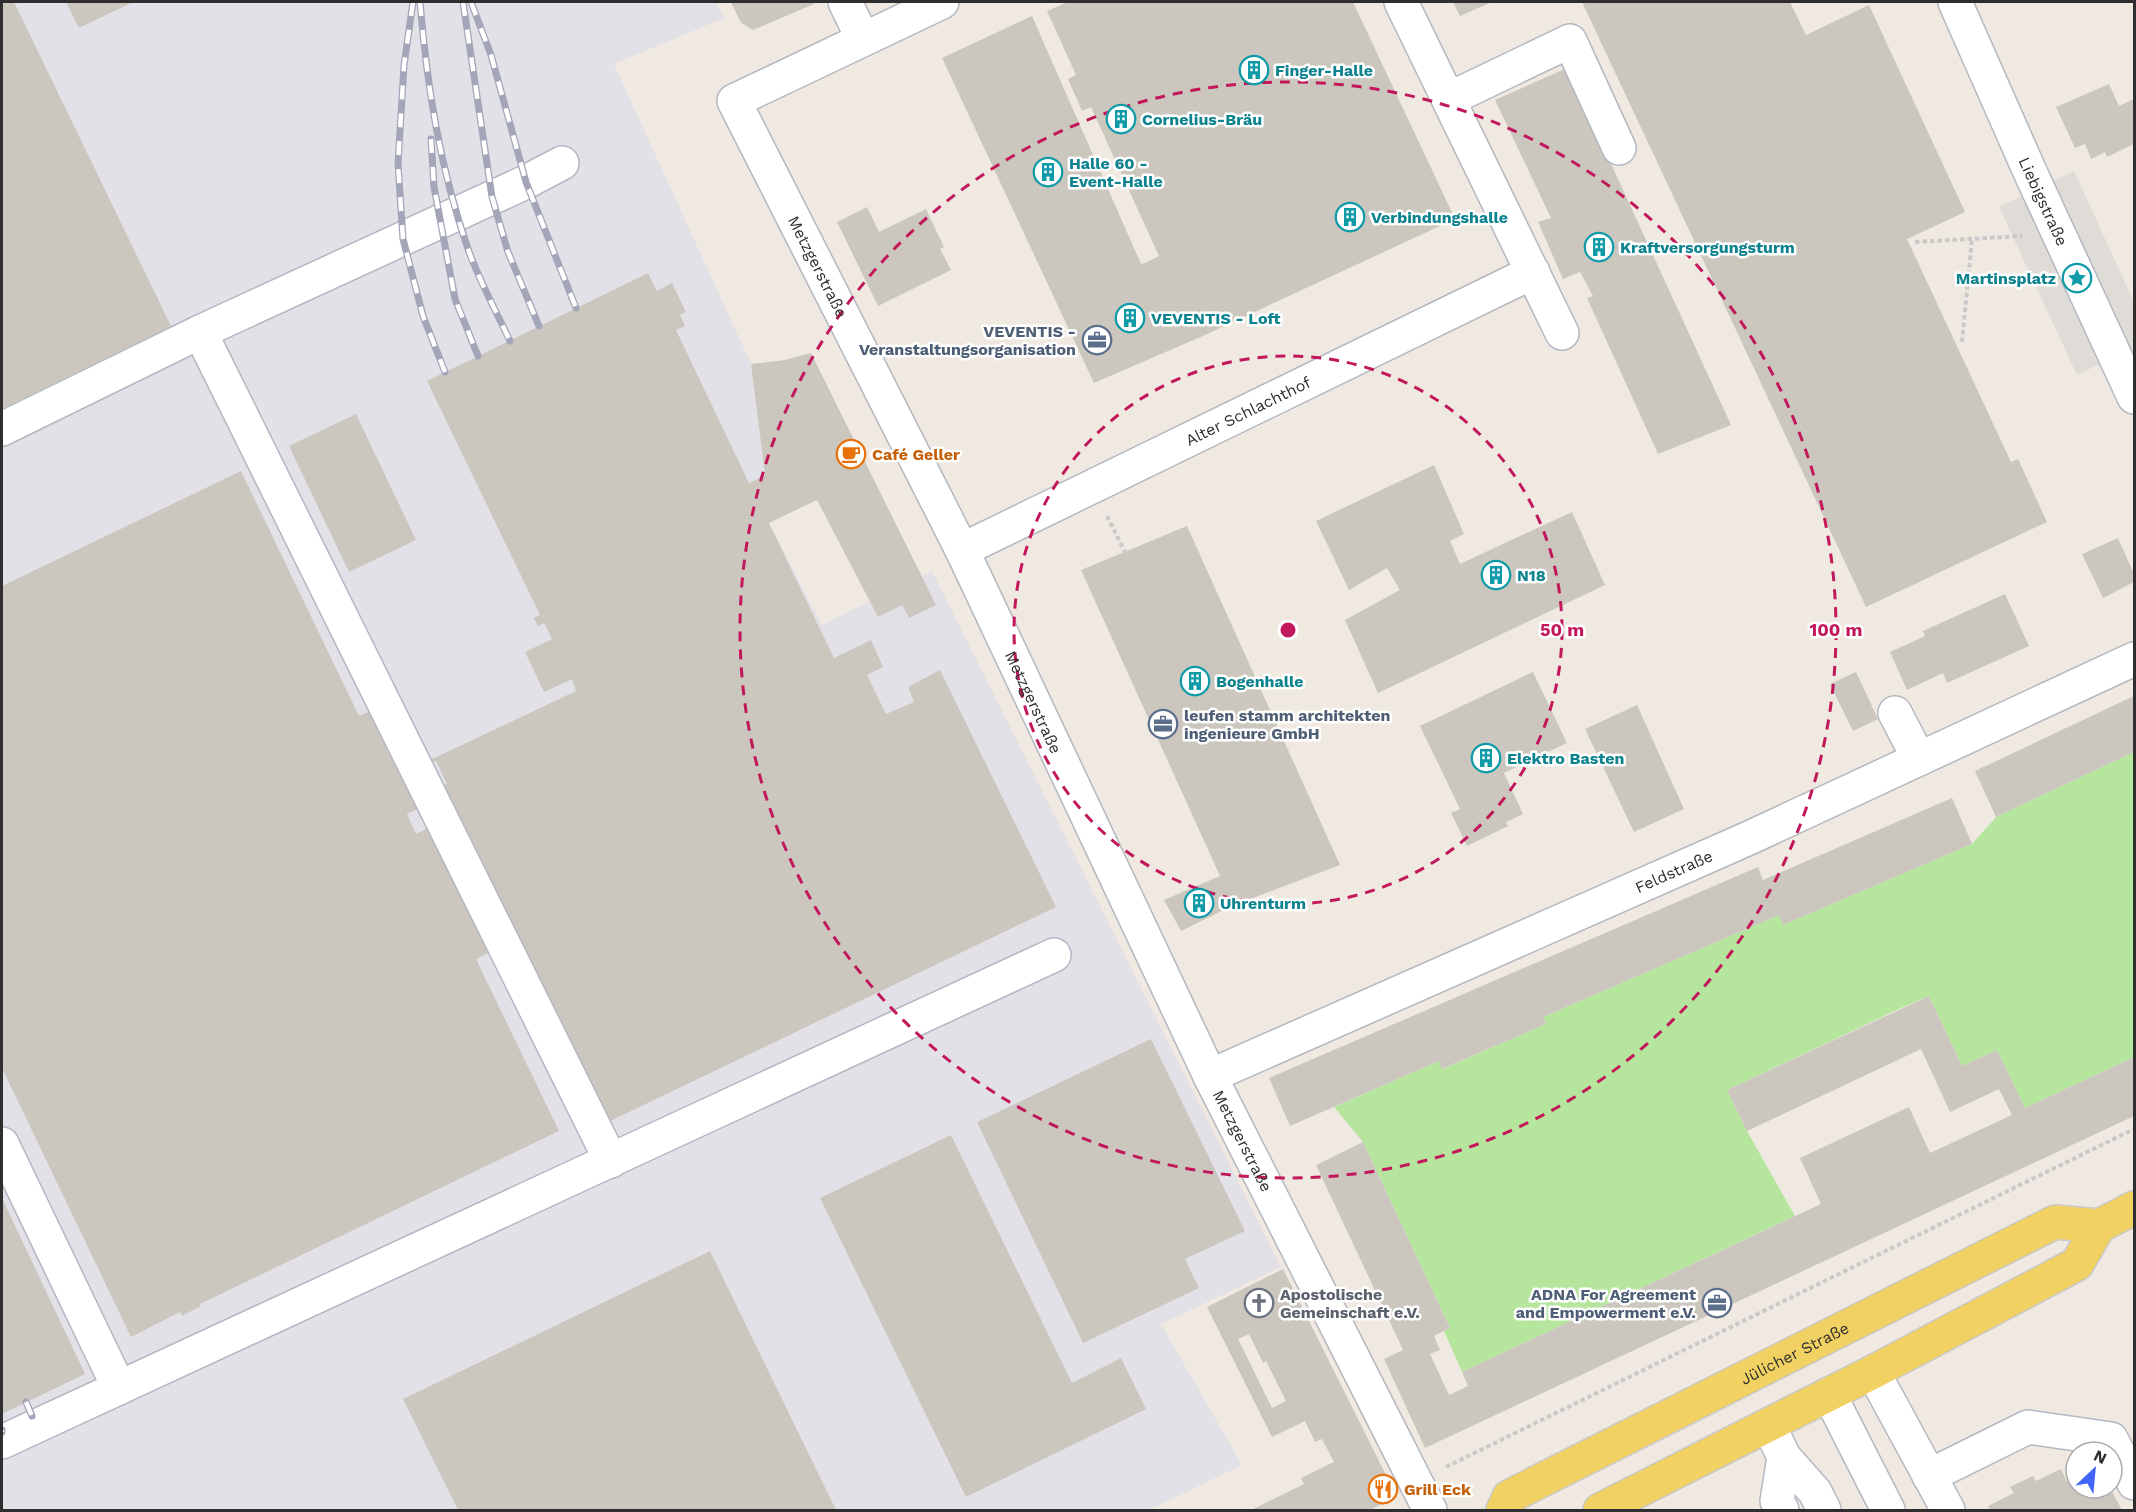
<svg xmlns="http://www.w3.org/2000/svg" width="2136" height="1512" viewBox="0 0 2136 1512" font-family="'Work Sans',sans-serif">
<style>
.industrial{fill:#e3e1e8}
.green{fill:#b6e59e}
.plaza{fill:#dfdcd8}
.building{fill:#cbc7bf;fill-rule:evenodd}
.lines{fill:none;stroke-linecap:round;stroke-linejoin:round}
.minor-casing{stroke:#b4b7c1;stroke-width:36}
.major-casing{stroke:#c9c9c9;stroke-width:36}
.path{stroke:#c9c9c9;stroke-width:4;stroke-dasharray:4.5 3;stroke-linecap:butt}
.minor{stroke:#fff;stroke-width:33}
.major{stroke:#f2d163;stroke-width:33}
.rail-casing{stroke:#a3a6b8;stroke-width:7}
.rail{stroke:#fff;stroke-width:4.5;stroke-dasharray:14;stroke-linecap:butt}
.ring{fill:none;stroke:#c2185b;stroke-width:3;stroke-dasharray:10 8}
.labels{text-anchor:middle;dominant-baseline:central;stroke-width:5;stroke-linejoin:round;paint-order:stroke}
.culture-label{font-size:16px;font-weight:bold;fill:#0d838f;stroke:#fff;text-anchor:start}
.street-label{font-size:16px;fill:#2e2e2e;stroke:#fff}
.service-label{font-size:16px;font-weight:bold;fill:#4e5e75;stroke:#fff;text-anchor:end}
.food-label{font-size:16px;font-weight:bold;fill:#c56008;stroke:#fff;text-anchor:start}
.worship-label{font-size:16px;font-weight:bold;fill:#5b616d;stroke:#fff;text-anchor:start}
.centre{fill:#c2185b;stroke:#fff;stroke-width:3}
.ring-label{font-size:18px;text-anchor:middle;font-weight:bold;fill:#c2185b;stroke:#fff;stroke-width:5;stroke-linejoin:round;paint-order:stroke}
</style>
<rect width="100%" height="100%" fill="#efe9e1"/>
<path class="industrial" d="M2,2H716L724,18L614,64L751,364L764,465L767,523H769L822,625L932,571L1281,1267L1161,1324L1242,1465L1149,1510H2Z"/>
<path class="green" d="M2134,752V1057L2025,1108L1997,1050L1962,1066L1929,996L1901,1008L1727,1090L1747,1131L1795,1216L1462,1372L1444,1331L1450,1328L1363,1142L1334,1107L1439,1061L1443,1069L1546,1024L1543,1017L1779,915L1783,925L1972,844L1996,817Z"/>
<path class="plaza" d="M2074,171L2134,302V347L2077,375L1999,207Z"/>
<path class="building" d="M2,2H14L171,326L2,409Z
M66,2H133L79,28Z
M731,2H813L814,4L753,30L741,23Z
M1068,2H1353L1455,219L1205,335L1094,383L942,58L1032,16L1141,264L1145,263L1159,256L1091,107L1082,111L1068,79L1076,75L1047,11Z
M1453,2H1492L1460,16Z
M1582,2H1790L1806,35L1869,5L1965,212L1907,239L2011,462L2018,459L2047,522L1866,607Z
M1567,68L1731,425L1658,454L1587,298L1593,296L1580,272L1563,279L1538,222L1551,218L1495,100Z
M2109,84L2119,106L2134,99V144L2107,157L2105,152L2091,159L2085,144L2075,148L2056,107Z
M867,207L879,232L926,209L944,247L940,249L951,270L878,306L837,222Z
M648,273L657,291L672,283L686,312L680,315L685,326L676,330L749,483L765,475L751,364L785,360L811,353L936,605L909,618L902,605L878,617L817,500L769,523L834,658L871,640L883,667L867,675L886,714L914,702L908,687L940,670L1056,907L604,1124L541,993L545,991L534,968L530,970L442,786L447,784L436,761L431,763L430,760L576,691L572,679L544,692L525,652L552,639L544,623L538,626L534,618L540,615L427,381Z
M356,414L416,540L349,572L289,446Z
M1434,465L1464,534L1450,541L1460,564L1572,512L1605,585L1378,693L1345,620L1400,590L1387,568L1349,590L1316,521Z
M241,471L359,716L379,707L426,805L407,814L416,834L434,825L495,950L476,959L559,1131L200,1304L201,1306L182,1316L180,1312L131,1337L2,1068V586Z
M1187,526L1340,865L1232,906L1181,931L1164,900L1220,876L1081,570Z
M2118,538L2134,574V582L2103,598L2082,554Z
M2005,594L2029,646L1947,683L1943,673L1907,690L1890,652L1925,636L1923,631Z
M1533,672L1567,743L1504,773L1523,814L1506,822L1508,826L1467,846L1451,813L1460,809L1420,726Z
M1856,672L1878,719L1853,731L1830,684Z
M2134,696V752L1996,817L1975,771Z
M1637,705L1684,809L1634,832L1585,729Z
M1952,798L1972,844L1783,925L1779,915L1543,1017L1546,1024L1442,1069L1439,1061L1290,1126L1269,1078L1758,867L1763,880Z
M1929,996L1962,1066L1997,1050L2025,1108L2134,1057V1116L1425,1448L1384,1359L1403,1350L1316,1165L1363,1142L1450,1328L1434,1336L1440,1350L1430,1354L1449,1395L1468,1386L1462,1372L1821,1204L1800,1158L1909,1107L1930,1153L2012,1115L1999,1089L1950,1112L1921,1049L1747,1131L1727,1090Z
M1151,1039L1245,1231L1185,1259L1199,1288L1083,1343L977,1122Z
M951,1135L1072,1383L1121,1358L1146,1409L966,1497L820,1198Z
M2,1198L85,1374L2,1414Z
M710,1251L836,1510H458L403,1399Z
M1283,1269L1397,1497L1370,1510H1251L1304,1484L1301,1478L1334,1462L1322,1439L1315,1442L1305,1421L1272,1437L1207,1307ZM1249,1334L1263,1363L1266,1361L1286,1401L1272,1408L1238,1339Z
M2061,1469L2067,1482L2076,1477V1488H2110L2122,1510H1990L1988,1506L2014,1493L2010,1487L2033,1476L2036,1481Z"/>
<g class="lines">
<g class="minor-casing">
<g id="minor">
<path d="M845,2L863,39"/>
<path id="s1" d="M942,2L734,101L962,550L1210,1076L1430,1510"/>
<path d="M1401,2L1562,333"/>
<path id="s2" d="M1955,2L2031,174L2134,397"/>
<path d="M1449,99L1570,41L1619,148"/>
<path d="M200,332L526,182L562,163"/>
<path d="M2,429L200,332L611,1161"/>
<path id="s3" d="M962,550L1533,272"/>
<path d="M1895,713L1919,759"/>
<path id="s4" d="M1210,1076L1749,838L2134,659"/>
<path d="M2,1144L119,1388"/>
<path d="M1873,1372L1948,1510"/>
<path d="M1829,1394L1888,1510"/>
<path d="M1769,1426L1784,1457L1777,1501L1782,1510"/>
<path d="M2,1442L1054,955"/>
<path d="M1784,1457L1815,1492L1824,1510"/>
<path d="M1929,1476L2028,1427L2111,1439L2134,1483"/>
</g>
</g>
<g class="major-casing">
<g id="major">
<path id="s5" d="M1503,1510L1509,1497L1536,1483L2055,1222L2099,1226L2134,1208"/>
<path d="M1600,1510L1873,1372L2077,1264L2099,1226"/>
</g>
</g>
<path class="path" d="M1915,242L2022,236
M1962,342L1972,239
M1107,516L1125,552
M1446,1467L2134,1129"/>
<use href="#minor" class="minor"/>
<use href="#major" class="major"/>
<g class="rail-casing">
<path id="rail" d="M413,2L404,65L398,164L403,239L423,316L445,372
M420,2C427,87 440,168 468,249C479,280 496,311 510,341
M463,2L492,197L508,252L539,326
M471,2L491,55L526,182L576,308
M431,139L434,187L455,299L478,356
M26,1402L32,1416
M2,1430V1432"/>
</g>
<use href="#rail" class="rail"/>
</g>
<g class="ring">
<circle cx="1288" cy="630" r="274"/>
<circle cx="1288" cy="630" r="548"/>
</g>
<defs>
<g id="building-ring" transform="scale(1.5)"><circle r="9.5" fill="#fff" stroke="#0f9aa8" stroke-width="1.5"/><path d="M-4-6H4V6H1V3H-1V6H-4ZM-2.5-4.3h1.7v1.8h-1.7ZM.8-4.3h1.7v1.8H.8ZM-2.5-1h1.7V.8h-1.7ZM.8-1h1.7V.8H.8Z" fill="#0f9aa8"/></g>
<g id="sight-ring" transform="scale(1.5)"><circle r="9.5" fill="#fff" stroke="#0f9aa8" stroke-width="1.5"/><path d="M0-6L1.8-2.2L6-1.7L2.9 1.2L3.7 5.4L0 3.3L-3.7 5.4L-2.9 1.2L-6-1.7L-1.8-2.2Z" fill="#0f9aa8"/></g>
<g id="office-ring" transform="scale(1.5)"><circle r="9.5" fill="#fff" stroke="#5c6f8a" stroke-width="1.5"/><path d="M-6-3h4V-5.5h4V-3h4V5H-6ZM-1-4.5V-3h2v-1.5ZM-6 0V1H6V0Z" fill="#5c6f8a"/></g>
<g id="cafe-ring" transform="scale(1.5)"><circle r="9.5" fill="#fff" stroke="#e8710a" stroke-width="1.5"/><path d="M-5.5-4.5H6V0H3Q3 3.5 0 3.5H-2.5Q-5.5 3.5-5.5 0ZM3-3.2v2h1.7v-2ZM-6 4.5H4V6H-6Z" fill="#e8710a"/></g>
<g id="church-ring" transform="scale(1.5)"><circle r="9.5" fill="#fff" stroke="#6b7280" stroke-width="1.5"/><path d="M-1.2-6h2.4v3.5h3.3v2.4h-3.3V6h-2.4V-.1h-3.3v-2.4h3.3Z" fill="#6b7280"/></g>
<g id="restaurant-ring" transform="scale(1.5)"><circle r="9.5" fill="#fff" stroke="#e8710a" stroke-width="1.5"/><path d="M-5-6h1v4h1v-4h1v4h1v-4h1v5L-1.5 .5V6h-2V.5L-5-1ZM5-6V6H3V1.5H1.5Q1.5-4 5-6Z" fill="#e8710a"/></g>
</defs>
<g fill-rule="evenodd">
<use href="#building-ring" x="1254" y="70"/>
<use href="#building-ring" x="1121" y="119"/>
<use href="#building-ring" x="1048" y="172"/>
<use href="#building-ring" x="1350" y="217"/>
<use href="#building-ring" x="1599" y="247"/>
<use href="#sight-ring" x="2077" y="278"/>
<use href="#building-ring" x="1130" y="318"/>
<use href="#office-ring" x="1097" y="340"/>
<use href="#cafe-ring" x="851" y="454"/>
<use href="#building-ring" x="1496" y="575"/>
<use href="#building-ring" x="1195" y="681"/>
<use href="#office-ring" x="1163" y="724"/>
<use href="#building-ring" x="1486" y="758"/>
<use href="#building-ring" x="1199" y="903"/>
<use href="#church-ring" x="1259" y="1303"/>
<use href="#office-ring" x="1717" y="1303"/>
<use href="#restaurant-ring" x="1383" y="1489"/>
</g>
<g class="labels">
<g class="culture-label">
<text x="1275" y="70">Finger-Halle</text>
<text x="1142" y="119">Cornelius-Bräu</text>
<text x="1069" y="163">Halle 60 -<tspan x="1069" dy="18">Event-Halle</tspan></text>
<text x="1371" y="217">Verbindungshalle</text>
<text x="1620" y="247">Kraftversorgungsturm</text>
<text x="2056" y="278" text-anchor="end">Martinsplatz</text>
<text x="1151" y="318">VEVENTIS - Loft</text>
<text x="1517" y="575">N18</text>
<text x="1216" y="681">Bogenhalle</text>
<text x="1507" y="758">Elektro Basten</text>
<text x="1220" y="903">Uhrenturm</text>
</g>
<g class="street-label">
<text stroke="none"><textPath href="#s2" startOffset="218">Liebigstraße</textPath></text>
<text stroke="none"><textPath href="#s1" startOffset="416">Metzgerstraße</textPath></text>
<text stroke="none"><textPath href="#s3" startOffset="318">Alter Schlachthof</textPath></text>
<text stroke="none"><textPath href="#s1" startOffset="902">Metzgerstraße</textPath></text>
<text stroke="none"><textPath href="#s4" startOffset="507">Feldstraße</textPath></text>
<text stroke="none"><textPath href="#s1" startOffset="1388">Metzgerstraße</textPath></text>
<text stroke="none"><textPath href="#s5" startOffset="334">Jülicher Straße</textPath></text>
</g>
<g class="service-label">
<text x="1076" y="331">VEVENTIS -<tspan x="1076" dy="18">Veranstaltungsorganisation</tspan></text>
<text x="1184" y="715" text-anchor="start">leufen stamm architekten<tspan x="1184" dy="18">ingenieure GmbH</tspan></text>
<text x="1696" y="1294">ADNA For Agreement<tspan x="1696" dy="18">and Empowerment e.V.</tspan></text>
</g>
<g class="food-label">
<text x="872" y="454">Café Geller</text>
<text x="1404" y="1489">Grill Eck</text>
</g>
<g class="worship-label">
<text x="1280" y="1294">Apostolische<tspan x="1280" dy="18">Gemeinschaft e.V.</tspan></text>
</g>
</g>
<circle cx="1288" cy="630" r="9" class="centre"/>
<g class="ring-label">
<text x="1562" y="636">50 m</text>
<text x="1836" y="636">100 m</text>
</g>
<rect width="2136" height="1512" fill="none" stroke="#2e2e2e" stroke-width="6"/>
<g transform="translate(2094 1470) rotate(26)"><circle r="28" fill="#ffffff" stroke="#ababab" stroke-width="1.5"/>
<path d="M0-4.5L10 22L0 15L-10 22Z" fill="#4264fb"/>
<text y="-9" font-size="16" font-weight="bold" text-anchor="middle" fill="#2e2e2e">N</text>
</g>
</svg>
